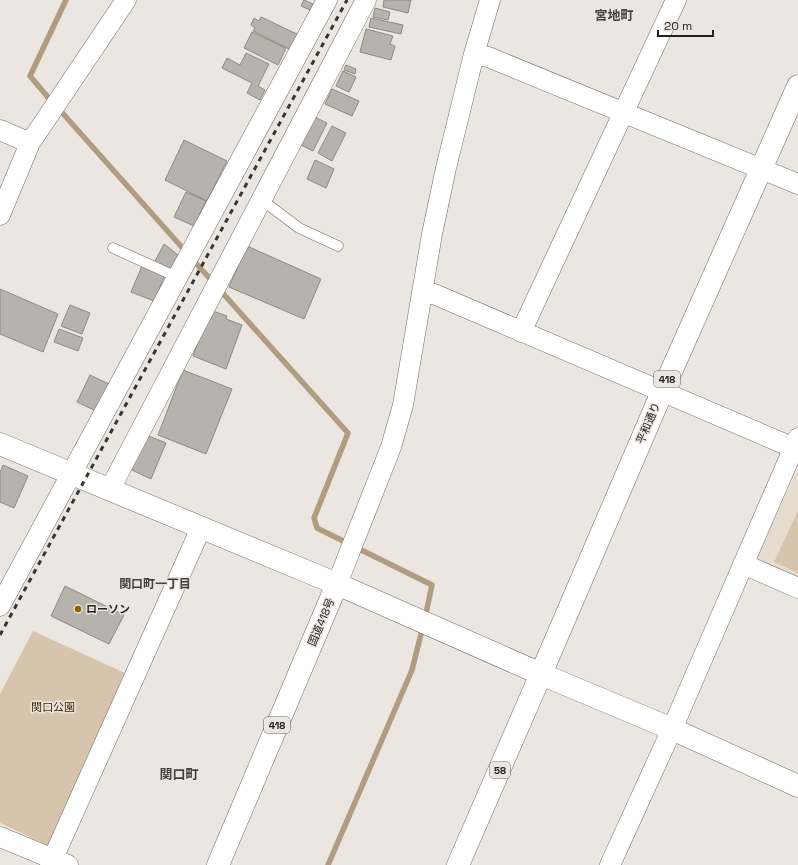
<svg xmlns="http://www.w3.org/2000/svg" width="798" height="865" viewBox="0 0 798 865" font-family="'Space Grotesk','Noto Sans JP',sans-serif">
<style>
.built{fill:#e5dbce}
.green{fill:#d6c5ac}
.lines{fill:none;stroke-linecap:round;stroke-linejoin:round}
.stream{stroke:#b09c80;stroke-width:5.5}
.building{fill:#b7b2ab;stroke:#8e8a83}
.lane-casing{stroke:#706b65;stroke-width:11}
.street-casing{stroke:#706b65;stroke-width:21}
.secondary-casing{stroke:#706b65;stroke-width:23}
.primary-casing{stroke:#706b65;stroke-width:23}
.highway-casing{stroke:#706b65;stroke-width:23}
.lane{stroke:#fff;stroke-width:10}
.street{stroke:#fff;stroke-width:20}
.secondary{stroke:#fff;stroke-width:22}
.primary{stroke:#fff;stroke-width:22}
.highway{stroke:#fff;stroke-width:22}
.rail{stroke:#383633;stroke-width:3;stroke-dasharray:5 5;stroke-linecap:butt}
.poi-dot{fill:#8b5e02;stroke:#ebe6df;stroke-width:1.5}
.labels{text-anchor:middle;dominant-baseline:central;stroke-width:3;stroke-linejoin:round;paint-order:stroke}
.shield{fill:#ebe6df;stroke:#605d59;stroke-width:1}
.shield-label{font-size:10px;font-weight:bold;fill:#242220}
.street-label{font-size:11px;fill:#242220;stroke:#ebe6df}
.poi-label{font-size:11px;font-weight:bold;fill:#242220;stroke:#ebe6df;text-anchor:start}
.park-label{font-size:11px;fill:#3d2702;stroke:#ebe6df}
.neighbourhood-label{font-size:12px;font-weight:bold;fill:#47423d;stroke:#ebe6df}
.quarter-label{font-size:13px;font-weight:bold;fill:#47423d;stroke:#ebe6df}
</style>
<rect width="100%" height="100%" fill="#ebe6df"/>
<path class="built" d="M798,469V578L756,560Z"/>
<path class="green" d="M798,511V573L774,562Z
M33,631L125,673L51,847L0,823V694Z"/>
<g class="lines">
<path class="stream" d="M52,102L30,76L66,0
M58,108L187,253
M192,259L213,282
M219,289L348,433L314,518L317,528L432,585L425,618
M328,865L412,670L423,626"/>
</g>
<path class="building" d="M304,0L313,4L310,10L301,6Z
M384,0H411L408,13L383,7Z
M375,8L390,12L388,20L373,17Z
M261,17L299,35L291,50L253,31L255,28L251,25L254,18L259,21Z
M371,18L403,25L401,34L369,27Z
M366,29L393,36L390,44L395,46L391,60L360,52Z
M252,32L286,48L278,65L244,48Z
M246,53L269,64L258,86L265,90L260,100L247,93L252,83L222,68L227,58L240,65Z
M346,65L356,69L355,74L344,70Z
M343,71L356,77L349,92L336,86Z
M332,89L359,101L352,116L325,104Z
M315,117L327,123L313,151L301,145Z
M332,126L346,133L332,161L318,153Z
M184,140L227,161L207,201L165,180Z
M315,160L334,169L326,188L307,179Z
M186,192L206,201L194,226L174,217Z
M164,244L178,255L170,271L154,263Z
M247,246L321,279L304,319L229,287Z
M142,266L165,275L154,301L131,292Z
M0,289L58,314L43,352L0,334Z
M70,305L90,313L82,334L61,326Z
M210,310L227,316L226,319L242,325L226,369L193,356Z
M59,329L83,338L78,351L54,342Z
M183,370L232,389L206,454L158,435Z
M90,375L109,384L96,411L77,402Z
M144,434L166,443L151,479L132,470L130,463Z
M3,465L28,476L14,508L0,502V472Z
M65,586L124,615L109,644L51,616Z"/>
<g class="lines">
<g class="lane-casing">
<path id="lane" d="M262,200L299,228L338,246
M113,248L177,277"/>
</g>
<g class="street-casing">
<path id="street" d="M474,54L488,57L798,184
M0,130L30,143
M0,215L30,143L126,0
M422,293L434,294L794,448
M521,332L676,0
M110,489L366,0
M743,564L798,588
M337,584L391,447L403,405L432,234L446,168L474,54L490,0
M0,606L327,0
M0,837L68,865
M50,865L201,528
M610,865L672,729L798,438"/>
</g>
<g class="secondary-casing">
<path id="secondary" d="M0,444L337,584
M541,674L672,729L798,786"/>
</g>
<g class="primary-casing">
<path id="primary" d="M458,865L541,674"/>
</g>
<g class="highway-casing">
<path id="highway" d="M218,865L337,584L541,674L662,392L798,86"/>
</g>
<use href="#lane" class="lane"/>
<use href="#street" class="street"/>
<use href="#secondary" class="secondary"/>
<use href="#primary" class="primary"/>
<use href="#highway" class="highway"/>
<path class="rail" d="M0,635L347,0"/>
</g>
<circle class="poi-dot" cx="78" cy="609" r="4"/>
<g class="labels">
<g class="shield">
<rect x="654" y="371" width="26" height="16" rx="3"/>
<rect x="264" y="717" width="26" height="16" rx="3"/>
<rect x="490" y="762" width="20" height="16" rx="3"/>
</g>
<g class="shield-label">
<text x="667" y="379">418</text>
<text x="277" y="725">418</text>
<text x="500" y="770">58</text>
</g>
<g class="street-label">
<text transform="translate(648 423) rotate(-67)">平和通り</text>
<text transform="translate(321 622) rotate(-67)">国道418号</text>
</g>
<g class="poi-label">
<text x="86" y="609">ローソン</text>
</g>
<g class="park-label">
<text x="53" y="707">関口公園</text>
</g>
<g class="neighbourhood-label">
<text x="155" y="584">関口町一丁目</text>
</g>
<g class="quarter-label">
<text x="614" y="15">宮地町</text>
<text x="179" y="774">関口町</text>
</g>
</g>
<path d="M658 30v6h55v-6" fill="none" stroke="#242220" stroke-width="2"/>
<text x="664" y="30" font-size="12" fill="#242220" stroke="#ebe6df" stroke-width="3" paint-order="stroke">20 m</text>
</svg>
